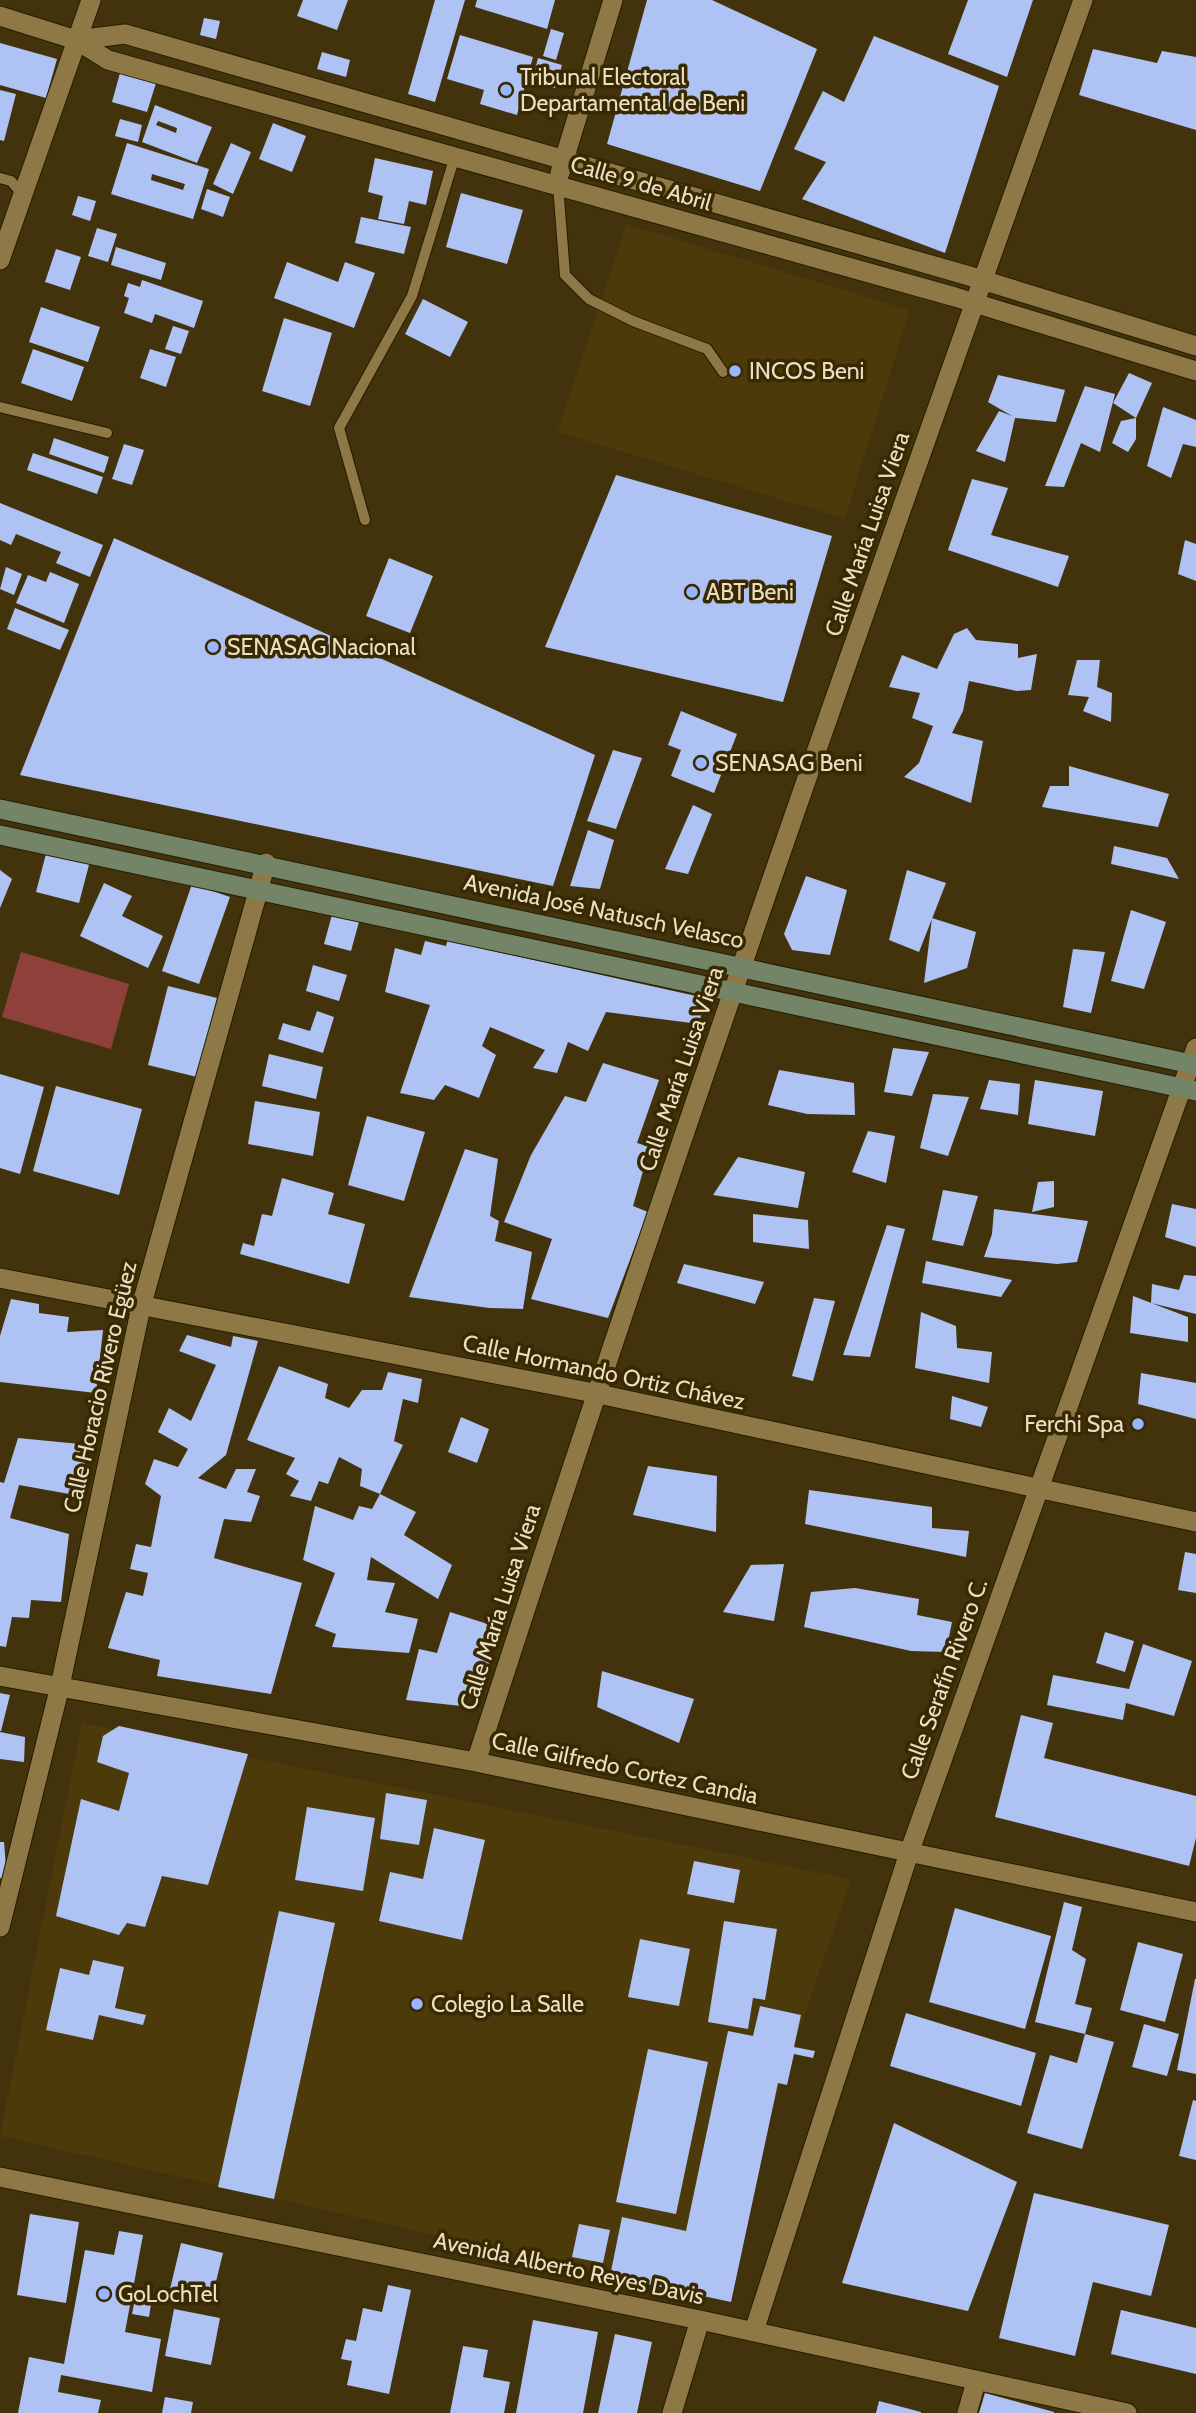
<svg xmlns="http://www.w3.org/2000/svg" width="1196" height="2413" viewBox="0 0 1196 2413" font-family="Cabin,sans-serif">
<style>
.built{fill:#4c3a0b}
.green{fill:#8d413a}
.building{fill:#aec2f3;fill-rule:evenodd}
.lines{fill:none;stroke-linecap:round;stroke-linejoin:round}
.service-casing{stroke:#261c02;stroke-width:12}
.minor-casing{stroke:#261c02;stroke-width:21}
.secondary-casing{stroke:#261c02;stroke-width:21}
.service{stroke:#8d7846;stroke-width:10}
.minor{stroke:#8d7846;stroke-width:19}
.secondary{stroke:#738566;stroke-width:19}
.poi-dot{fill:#98b5fd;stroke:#382901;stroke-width:2.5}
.labels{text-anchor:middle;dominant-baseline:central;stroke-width:7;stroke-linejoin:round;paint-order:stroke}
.poi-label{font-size:23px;fill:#eadfc5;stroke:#382901;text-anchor:start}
.street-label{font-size:23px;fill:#eadfc5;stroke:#382901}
</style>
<rect width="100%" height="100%" fill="#43330c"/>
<path class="built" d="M626,224L910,310L845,519L558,432Z
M82,1723L851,1879L708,2297L0,2136Z"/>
<path class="green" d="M21,952L129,984L111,1049L2,1017Z"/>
<path class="building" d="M303,0H348L337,30L297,16Z
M435,0H465L435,102L408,94Z
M477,0H555L547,29L475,7Z
M647,0H712L817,49L760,191L607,144Z
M968,0H1033L1007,77L948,54Z
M204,18L220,21L216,39L200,35Z
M551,29L564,33L556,60L543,56Z
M460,35L533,57L517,115L480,104L484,90L447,79Z
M874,36L999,86L945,253L802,199L826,162L794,149L823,91L844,102Z
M0,43L57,59L46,98L0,85Z
M1093,49L1157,63L1162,51L1196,57V130L1079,95Z
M322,52L350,60L346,77L317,69Z
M538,58L562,65L555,88L532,81Z
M120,73L156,83L147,112L112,102Z
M0,90L16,94L4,141L0,140Z
M155,105L212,127L197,163L142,142ZM158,121L177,128L176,133L156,125Z
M120,119L142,125L138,142L115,136Z
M273,123L306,136L292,172L259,159Z
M127,143L209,169L193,219L111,194ZM152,174L185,184L183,190L151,180Z
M231,143L251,152L233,194L213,184Z
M375,158L433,171L426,205L409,201L404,224L378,219L383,196L368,192Z
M207,189L230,197L223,217L201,209Z
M461,193L523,210L507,264L446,247Z
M78,196L96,201L90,221L72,215Z
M361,217L411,227L404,254L355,243Z
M97,228L117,234L108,262L88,256Z
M116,247L166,263L161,280L111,265Z
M56,249L81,257L70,290L45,282Z
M287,262L338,282L345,262L375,273L354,328L274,298Z
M142,280L203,301L194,328L155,314L152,323L124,313L129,298L124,296L128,283L140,287Z
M423,299L468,322L450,357L405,334Z
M41,307L100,327L88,362L29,342Z
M284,318L332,333L310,406L262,391Z
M173,326L189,331L181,354L165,349Z
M33,349L84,367L72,401L21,383Z
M150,349L176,357L166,387L140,378Z
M1129,373L1152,383L1136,418L1113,403Z
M998,375L1065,390L1056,422L1015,418L1005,462L976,451L999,411L1012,416L988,402Z
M1085,386L1115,394L1100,452L1081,443L1064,487L1045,486Z
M1163,407L1196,420V447L1183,444L1171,478L1147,466Z
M1136,418V439L1128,452L1112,443L1121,421Z
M54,438L109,457L104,473L49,454Z
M124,444L144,450L132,485L112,479Z
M33,453L103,477L97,494L27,470Z
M616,475L832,536L783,702L545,647Z
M972,479L1008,488L991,535L1069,556L1058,587L948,550Z
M0,503L103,545L90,577L56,563L61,552L16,534L11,545L0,540Z
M114,538L595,755L553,886L20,775Z
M1185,540L1196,544V581L1178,574Z
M389,558L433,576L410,633L366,616Z
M6,567L22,574L14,595L0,589Z
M50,572L79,584L64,623L16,603L28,575L46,582Z
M15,608L69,630L60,650L7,629Z
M967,628L976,640L1018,644V658L1037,654L1031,690L1017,691L969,681L963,711L952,733L983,741L971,803L904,777L919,763L933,726L912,718L920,693L889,687L902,655L937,669L954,634Z
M1077,660H1100L1097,687L1112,693L1111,722L1083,711L1089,697L1068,695Z
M681,711L737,734L714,793L671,776L681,750L668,745Z
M613,750L642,758L616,829L587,821Z
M1069,766L1169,794L1158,827L1042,807L1050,786H1069Z
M693,805L712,814L688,874L665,869Z
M588,830L614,840L600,889L570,886Z
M1114,846L1167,858L1179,879L1111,864Z
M47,850L90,861L79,903L36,892Z
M0,870L12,879L0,908Z
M907,870L946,883L919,952L889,940Z
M806,876L847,890L830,955L792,950L784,934Z
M104,883L132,896L122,916L163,936L148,968L80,936Z
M192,884L230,897L199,984L162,971Z
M1131,910L1166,922L1144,989L1111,981Z
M333,911L360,918L351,951L324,944Z
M932,918L976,932L967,968L924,983Z
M449,935L490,945L489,950L705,998L699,1024L606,1012L588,1051L568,1042L557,1073L533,1068L545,1050L490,1027L482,1046L496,1055L479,1098L445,1085L434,1100L400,1093L430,1005L385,992L395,948L421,955L425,941L446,946Z
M1073,949L1105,952L1091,1013L1063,1007Z
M313,965L347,975L339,1001L306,991Z
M168,986L217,998L197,1077L148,1065Z
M317,1011L334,1017L323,1053L278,1039L283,1023L310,1031Z
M893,1048L929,1052L912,1096L884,1092Z
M269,1054L323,1067L316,1099L262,1086Z
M603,1063L659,1080L637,1143L650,1147L633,1206L648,1212L608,1318L531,1299L552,1239L504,1222L531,1155L565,1096L586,1102Z
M779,1070L854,1083L855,1115L807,1114L768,1105Z
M0,1074L44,1087L20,1174L0,1168Z
M989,1080L1020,1084L1018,1115L980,1109Z
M1035,1080L1103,1091L1095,1136L1028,1124Z
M56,1086L142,1109L119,1195L33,1171Z
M933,1094L969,1097L948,1156L920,1148Z
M255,1101L320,1112L313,1156L248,1144Z
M367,1116L425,1132L404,1201L348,1185Z
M868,1131L895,1136L886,1183L852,1172Z
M465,1149L498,1159L490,1216L499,1221L495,1241L532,1252L523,1309L489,1308L409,1297Z
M738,1157L805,1172L798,1208L713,1195Z
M282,1178L334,1193L328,1214L365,1224L349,1284L240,1254L243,1243L254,1246L262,1214L272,1216Z
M1054,1181V1207L1032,1212L1038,1182Z
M943,1190L978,1196L963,1246L932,1240Z
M1172,1204L1196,1209V1247L1165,1237Z
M994,1209L1088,1221L1077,1262L1057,1264L984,1257L992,1234Z
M753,1214L808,1220L809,1249L753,1242Z
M887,1225L905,1229L870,1357L843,1355Z
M926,1261L1012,1280L1001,1297L922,1283Z
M684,1264L764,1282L755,1304L677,1283Z
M1184,1275L1196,1276V1314L1151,1303L1152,1284L1179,1290Z
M1133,1296L1188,1317V1342L1130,1333Z
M814,1298L835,1301L813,1381L792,1376Z
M11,1299L39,1304V1313L69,1317L67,1332L103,1330L96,1393L0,1382V1336Z
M921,1312L956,1326L957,1348L992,1352L989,1383L915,1368Z
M187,1335L231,1347L233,1336L258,1341L226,1455L198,1478L226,1489L236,1469H256L247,1492L260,1496L251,1522L224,1519L214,1558L302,1583L271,1694L157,1676L160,1660L108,1648L126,1592L143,1596L148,1573L130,1569L136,1544L151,1547L161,1496L145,1484L154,1459L178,1467L188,1449L158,1432L169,1408L191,1421L216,1365L179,1351Z
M279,1366L328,1384L325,1398L349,1408L362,1390H382L388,1372L422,1379L418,1403L403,1399L394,1441L403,1445L380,1494L360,1486L362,1469L339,1457L328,1484L319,1481L311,1501L290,1496L299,1481L286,1474L295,1458L247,1440Z
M1141,1373L1196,1383V1419L1138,1404Z
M952,1396L988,1407L981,1427L950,1419Z
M461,1417L489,1429L477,1463L448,1452Z
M18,1438L90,1445L75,1495L19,1485L10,1518L69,1534L61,1602L31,1600L29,1618L12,1617L6,1647L0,1646V1482L4,1483Z
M648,1466L717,1476L716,1532L633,1515Z
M809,1490L932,1507V1528L969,1531L966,1557L805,1524Z
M380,1494L416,1512L404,1535L452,1565L438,1599L371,1557L367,1580L395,1583L385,1612L418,1619L409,1653L332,1647L336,1634L315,1626L335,1573L303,1560L315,1506L353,1520L359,1506L372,1509Z
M1185,1552L1196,1554V1593L1178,1590Z
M784,1564L774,1621L723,1612L751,1565Z
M855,1588L919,1599L917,1615L952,1622L946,1652L911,1651L804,1627L811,1592Z
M450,1612L497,1627L488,1670L475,1667L461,1706L406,1700L419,1649L437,1653Z
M1105,1632L1134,1641L1125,1672L1096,1663Z
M1143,1644L1192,1661L1174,1716L1126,1703L1123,1720L1047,1705L1053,1675L1129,1689Z
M602,1671L694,1699L679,1743L597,1707Z
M0,1693L10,1695L1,1731H0Z
M1021,1715L1053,1723L1044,1758L1196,1796V1838L1189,1866L995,1817Z
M119,1726L248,1754L208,1885L162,1876L145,1927L127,1923L119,1935L56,1916L81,1799L119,1811L129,1773L97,1762L103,1736Z
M0,1732L25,1737L24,1762L0,1759Z
M386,1793L427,1800L419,1845L380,1839Z
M307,1807L375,1818L363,1891L295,1880Z
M434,1828L485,1840L462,1940L379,1921L390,1872L423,1879Z
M0,1842H4L7,1879L0,1878Z
M694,1861L740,1870L734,1903L687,1894Z
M1064,1902L1082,1907L1072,1950L1086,1959L1075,2004L1092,2008L1085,2034L1035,2022Z
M955,1908L1051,1936L1025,2029L929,2002Z
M279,1911L335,1923L274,2199L218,2187Z
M724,1921L777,1929L765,2000L753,1998L748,2029L708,2022Z
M640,1939L690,1949L679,2006L628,1997Z
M1138,1942L1183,1954L1165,2022L1120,2010Z
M93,1960L124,1967L115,2008L146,2015L143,2025L99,2015L93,2040L46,2030L60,1968L89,1975Z
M1195,1979H1196V2074L1177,2070Z
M760,2006L801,2015L794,2047L815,2051L813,2058L794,2054L787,2085L778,2083L731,2302L610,2276L622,2217L686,2231L728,2031L753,2036Z
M906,2013L1036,2053L1021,2106L890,2066Z
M1144,2024L1179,2034L1167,2076L1132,2067Z
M1085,2034L1114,2042L1082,2149L1027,2133L1050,2055L1077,2063Z
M648,2049L708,2062L676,2214L616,2202Z
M1193,2100L1196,2101V2160L1179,2156Z
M894,2123L1017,2182L968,2311L842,2283Z
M1034,2193L1169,2225L1151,2296L1093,2282L1075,2356L999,2338Z
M30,2214L79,2222L66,2303L17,2295Z
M579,2224L610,2230L603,2263L572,2257Z
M119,2231L143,2235L125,2332L161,2339L152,2392L61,2375L58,2392L101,2400L98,2413H18L29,2357L64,2364L85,2250L114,2255Z
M181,2243L223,2253L212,2298L170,2289Z
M388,2285L411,2290L389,2394L347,2385L352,2361L341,2359L346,2339L356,2341L363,2308L382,2312Z
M136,2294L152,2297L149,2317L132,2314Z
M174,2309L220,2318L211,2365L165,2356Z
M1121,2310L1196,2328V2374L1111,2354Z
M533,2320L598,2332L583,2413H516Z
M615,2334L652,2342L637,2413H598Z
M463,2346L488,2350L483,2377L510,2382L504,2413H450Z
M985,2393L1054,2412V2413H979Z
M165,2397L193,2402L191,2413H162Z
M879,2401L921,2412V2413H876Z"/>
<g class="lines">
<g class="service-casing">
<path id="service" d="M0,178L11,181L23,195
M558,185L565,275L589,299L633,321L707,349L723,372
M0,407L107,433
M365,520L339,428L412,296L455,156"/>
</g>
<g class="minor-casing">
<path id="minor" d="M0,16L76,40L108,60L955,297L1196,371
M76,40L125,34L966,275L1196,346
M560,173L613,0
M0,260L91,0
M0,1278L594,1393L1196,1522
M0,1676L476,1762L1196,1912
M476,1762C666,1171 873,585 1083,0
M0,1927L60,1686L141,1307L266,863
M0,2177L700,2320L1127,2413
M754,2331L909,1853L1196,1048
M672,2413L700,2320
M967,2413L976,2382"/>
</g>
<g class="secondary-casing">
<path id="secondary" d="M0,809L1196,1065
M0,835L1196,1091"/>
</g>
<use href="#service" class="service"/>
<use href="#minor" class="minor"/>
<use href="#secondary" class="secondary"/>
</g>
<g class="poi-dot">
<circle cx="506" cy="90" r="7"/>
<circle cx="735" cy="371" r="7"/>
<circle cx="692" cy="592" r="7"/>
<circle cx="213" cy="647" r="7"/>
<circle cx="701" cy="763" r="7"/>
<circle cx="1138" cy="1424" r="7"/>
<circle cx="417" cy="2004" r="7"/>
<circle cx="104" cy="2294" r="7"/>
</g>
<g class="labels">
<g class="poi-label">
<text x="520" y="77">Tribunal Electoral<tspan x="520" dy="26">Departamental de Beni</tspan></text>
<text x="749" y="371">INCOS Beni</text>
<text x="706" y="592">ABT Beni</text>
<text x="227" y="647">SENASAG Nacional</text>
<text x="715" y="763">SENASAG Beni</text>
<text x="1124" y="1424" text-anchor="end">Ferchi Spa</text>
<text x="431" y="2004">Colegio La Salle</text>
<text x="118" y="2294">GoLochTel</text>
</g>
<g class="street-label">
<text transform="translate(641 183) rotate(16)">Calle 9 de Abril</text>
<text transform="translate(867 534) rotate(-71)">Calle María Luisa Viera</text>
<text transform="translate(604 911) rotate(12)">Avenida José Natusch Velasco</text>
<text transform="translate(681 1069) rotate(-71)">Calle María Luisa Viera</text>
<text transform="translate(604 1372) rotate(12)">Calle Hormando Ortiz Chávez</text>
<text transform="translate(100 1387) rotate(-77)">Calle Horacio Rivero Egüez</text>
<text transform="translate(500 1607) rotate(-72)">Calle María Luisa Viera</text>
<text transform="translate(944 1679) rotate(-70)">Calle Serafín Rivero C.</text>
<text transform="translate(625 1768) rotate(12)">Calle Gilfredo Cortez Candia</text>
<text transform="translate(569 2268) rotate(12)">Avenida Alberto Reyes Davis</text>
</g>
</g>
</svg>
